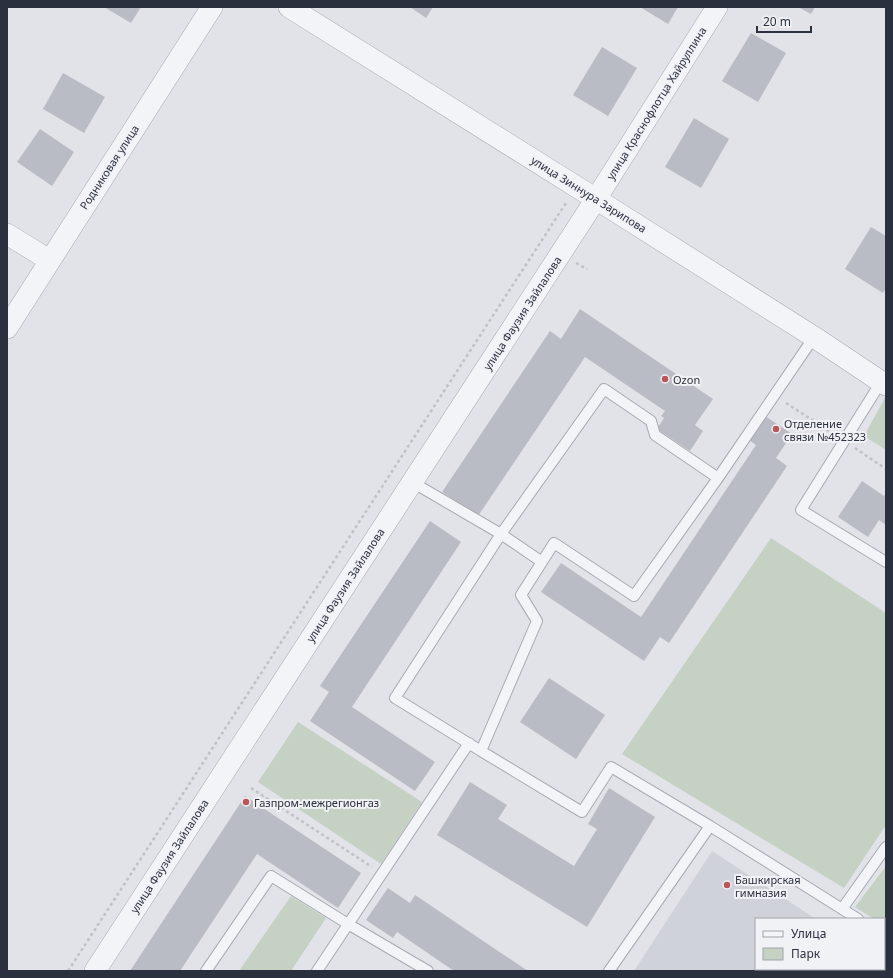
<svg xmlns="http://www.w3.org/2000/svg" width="893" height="978" viewBox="0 0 893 978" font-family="'Noto Sans',sans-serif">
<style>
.built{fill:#cfd2d9}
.green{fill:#c5d1c3}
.building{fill:#b9bcc4}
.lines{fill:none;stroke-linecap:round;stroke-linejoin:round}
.service-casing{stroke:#a7aab2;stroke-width:12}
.minor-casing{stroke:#a7aab2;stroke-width:22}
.path{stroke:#bfc1c7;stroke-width:2.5;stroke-dasharray:3 3;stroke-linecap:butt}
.service{stroke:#f3f4f7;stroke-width:10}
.minor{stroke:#f3f4f7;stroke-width:21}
.poi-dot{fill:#be5458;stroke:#f0f2f6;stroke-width:1.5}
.labels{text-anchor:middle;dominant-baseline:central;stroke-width:4;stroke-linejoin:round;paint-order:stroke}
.street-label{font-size:11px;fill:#2b303e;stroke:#f0f2f6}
.poi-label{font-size:11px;fill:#2b303e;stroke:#f0f2f6;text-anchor:start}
</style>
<rect width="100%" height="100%" fill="#e1e3e8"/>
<path class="built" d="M712,851L816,919H756V969H884V963L886,965V971H634Z"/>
<path class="green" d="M886,396V450L864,436Z
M771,538L886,613V825L844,888L622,754Z
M298,722L422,802L381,864L258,782Z
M886,866V926L884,925V919H874L855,907Z
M291,896L326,918L291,971H239Z"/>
<path class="building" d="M104,7H141L131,23Z
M410,7H433L426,18Z
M640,7H678L668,24Z
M798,7H815L811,14Z
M751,33L786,53L758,102L722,81Z
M602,47L637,68L608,116L573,95Z
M63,73L105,97L84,133L43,109Z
M694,118L729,139L701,188L665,167Z
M40,129L74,152L52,186L17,162Z
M871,227L886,236V288L883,293L845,269Z
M580,309L713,399L695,425L703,431L690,451L657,429L664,418L661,416L665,411L585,357L478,516L442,492L550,331L561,339Z
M762,414L792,434L776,458L787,466L669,643L660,637L644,661L541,592L561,563L641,617L756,445L746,438Z
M862,481L884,496L886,493V525L879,520L868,537L838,517Z
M430,521L461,542L352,707L435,762L415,791L310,721L329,692L320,686Z
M549,678L605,715L576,759L520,722Z
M470,782L507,805L498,819L574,866L597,829L588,824L609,788L655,817L587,927L437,835Z
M245,796L361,873L338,908L257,854L180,971H130Z
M388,888L410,903L415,895L528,971H454L397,932L393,938L366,920Z"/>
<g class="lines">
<g class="service-casing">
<path id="service" d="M814,337L718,478L634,596L554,543L521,595L537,621L481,751L582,812L611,767L710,826L858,919
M881,382L801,510L886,562
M412,482L501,534L542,562
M481,751L395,698L501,534L604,389L651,421L655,435L718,478
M842,909L886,847
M884,935L886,936
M206,971L271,876L348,924L428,971
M317,971L469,743
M609,971L710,826"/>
</g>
<g class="minor-casing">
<path id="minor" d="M289,7L596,199L814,337L886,385
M7,234L49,260
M7,328L212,7
M95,971L596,199L717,7"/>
</g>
<path class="path" d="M576,263L587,269
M786,403L832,433
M855,448L886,469
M251,788L372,867
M68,971L566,203"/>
<use href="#service" class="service"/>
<use href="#minor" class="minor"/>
</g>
<g class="poi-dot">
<circle cx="665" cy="379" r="4"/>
<circle cx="776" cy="429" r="4"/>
<circle cx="246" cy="802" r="4"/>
<circle cx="727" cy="885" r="4"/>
</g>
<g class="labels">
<g class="street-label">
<text transform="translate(656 103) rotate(-58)">улица Краснофлотца Хайруллина</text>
<text transform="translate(109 167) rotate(-57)">Родниковая улица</text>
<text transform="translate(589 194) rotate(32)">улица Зиннура Зарипова</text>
<text transform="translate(522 313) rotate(-57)">улица Фаузия Зайлалова</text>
<text transform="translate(345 585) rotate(-57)">улица Фаузия Зайлалова</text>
<text transform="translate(169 856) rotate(-57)">улица Фаузия Зайлалова</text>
</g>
<g class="poi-label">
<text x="673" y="379">Ozon</text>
<text x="784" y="423">Отделение<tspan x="784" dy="13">связи №452323</tspan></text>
<text x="254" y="802">Газпром-межрегионгаз</text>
<text x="735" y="879">Башкирская<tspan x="735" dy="13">гимназия</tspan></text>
</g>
</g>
<rect width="893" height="978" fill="none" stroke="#2b303e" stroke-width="16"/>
<rect x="755" y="918" width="130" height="52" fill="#f0f2f6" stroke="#a1a4ac"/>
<rect x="763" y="931" width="20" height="6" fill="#f3f4f7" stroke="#a1a4ac"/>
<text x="791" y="938" font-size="12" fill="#2b303e">Улица</text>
<rect x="763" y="948" width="20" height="12" fill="#c5d1c3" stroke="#a1a4ac"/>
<text x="791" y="958" font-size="12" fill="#2b303e">Парк</text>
<path d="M757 26v6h54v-6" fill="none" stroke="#2b303e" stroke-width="2"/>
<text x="763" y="26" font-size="12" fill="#2b303e" stroke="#f0f2f6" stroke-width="3" paint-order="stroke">20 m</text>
</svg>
